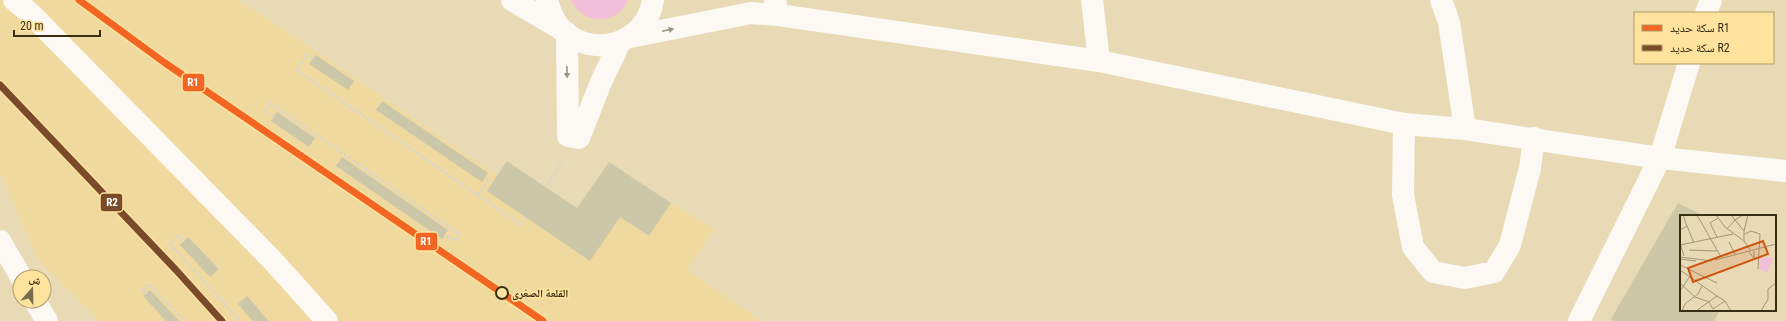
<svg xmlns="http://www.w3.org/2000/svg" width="1786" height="321" viewBox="0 0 1786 321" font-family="'Roboto Condensed','Noto Naskh Arabic',sans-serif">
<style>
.built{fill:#f0d99f}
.green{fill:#f1c0d8}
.building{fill:#cdc7a9}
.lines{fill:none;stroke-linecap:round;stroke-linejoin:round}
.path{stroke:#dad5c9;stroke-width:2.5;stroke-dasharray:3 2;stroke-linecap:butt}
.minor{stroke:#fcf9f4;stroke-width:22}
.major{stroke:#fcf9f4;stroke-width:22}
.rail-1-casing{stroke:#fee39f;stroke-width:10}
.rail-2-casing{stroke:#fee39f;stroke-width:10}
.rail-1{stroke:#f26522;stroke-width:7}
.rail-2{stroke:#7a4b2a;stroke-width:7}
.oneway{fill:#9a9484}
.stop-dot{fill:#fee39f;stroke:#392f13;stroke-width:2}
.labels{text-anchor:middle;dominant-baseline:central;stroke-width:3.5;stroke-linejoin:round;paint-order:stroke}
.stop-label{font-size:11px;font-weight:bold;fill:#392f13;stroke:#fee39f;text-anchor:start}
.inset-road{fill:none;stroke:#a29674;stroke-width:1}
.view{fill:#ce530d;fill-opacity:0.15;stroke:#ce530d;stroke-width:2}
.inset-edge{fill:none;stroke:#392f13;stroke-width:2}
.line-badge{stroke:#fee39f;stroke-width:1.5}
.badge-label{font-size:11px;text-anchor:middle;font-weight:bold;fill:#fff}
</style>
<rect width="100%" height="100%" fill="#e8dab5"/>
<path class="built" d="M0,0H236L256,11L330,61L497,176L577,208L609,162L671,203L714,229L687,270L761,321H99L37,258L0,173Z"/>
<path class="green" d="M571,0H628C617,26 582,25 571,0Z"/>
<path class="building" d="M316,55L354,81L348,90L309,64Z
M382,101L488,173L482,182L376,110Z
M277,112L315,138L309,147L271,121Z
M342,157L448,230L442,239L336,166Z
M507,161L577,208L609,162L671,203L649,236L620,217L590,261L487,191Z
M1678,203L1704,216H1681V310H1720L1714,321H1614L1611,319Z
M188,237L219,269L210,277L180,245Z
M150,290L179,321H166L143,296Z
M247,296L269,321H253L238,304Z"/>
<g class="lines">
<path class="path" d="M313,59L307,55L297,70L521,225L526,217
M274,117L265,111L270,103L459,234L454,241L445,235
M546,188L562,160
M478,195L489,180L486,178
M184,241L178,235L170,244L240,321
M147,294L143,290L149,284L184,321"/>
<path class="minor" d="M14,0L30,13L274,262L327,321
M775,0L778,15
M1092,0L1099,61
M1441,0L1449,22L1465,129
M1706,13L1711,0
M567,33L568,136L579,138L601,82L620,42
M1404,124L1403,195L1413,247L1433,272L1465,278L1494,272L1510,245L1530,168L1534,138
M0,241L21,277
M35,301L47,321
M1579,321L1660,158L1689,63"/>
<path class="major" d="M512,0L561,29
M547,0C550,11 554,22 562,30C594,60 647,43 653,0
M630,37L751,13L778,15L1099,61L1404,124L1465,129L1660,158L1786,171"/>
<g class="rail-1-casing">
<path id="rail-1" d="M79,0L165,63L543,321"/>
</g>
<g class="rail-2-casing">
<path id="rail-2" d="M0,85L176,270L222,321"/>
</g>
<use href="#rail-1" class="rail-1"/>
<use href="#rail-2" class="rail-2"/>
</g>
<defs><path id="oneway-solid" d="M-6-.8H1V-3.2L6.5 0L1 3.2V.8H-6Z"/></defs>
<g class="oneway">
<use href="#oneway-solid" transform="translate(668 30) rotate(-12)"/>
<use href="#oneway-solid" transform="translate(567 72) rotate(89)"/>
</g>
<circle class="stop-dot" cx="502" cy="293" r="6"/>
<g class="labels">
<g class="stop-label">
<text x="512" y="293">القلعة الصغرى</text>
</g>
</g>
<g transform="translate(1680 215)">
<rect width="96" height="96" fill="#e8dab5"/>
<path d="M80,42L93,43L87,58L79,54Z" fill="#f1c0d8"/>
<path class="inset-road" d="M17,0L41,42M36,0L45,12L64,26L71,36M63,0L55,5L64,16V26M7,11L14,28M47,14L55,5L51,0M0,15L7,11L3,0M64,16L68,0M65,19L71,16L80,19L78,54M37,22L30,8L38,3M49,27L55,39M0,28L4,41M0,30L53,19M9,35L37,36M69,37L74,43V36M0,42L32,46M0,44L16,46M35,45L96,29M0,50L37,68M0,55L37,81L16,96M0,68L15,82L29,87L33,94L45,86M0,76L10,61M37,81L45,86L51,96M2,96L5,89L18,79L22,71M81,96L88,84V74L96,68"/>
<path class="view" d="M83,26L88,39L13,67L8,53Z"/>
<rect width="96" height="96" class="inset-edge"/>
</g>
<g class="line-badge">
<rect x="182" y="73" width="23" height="19" rx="4" fill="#f26522"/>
<rect x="100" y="193" width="23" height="19" rx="4" fill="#7a4b2a"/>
<rect x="415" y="232" width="23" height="19" rx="4" fill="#f26522"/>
</g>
<g class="badge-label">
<text x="193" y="86">R1</text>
<text x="112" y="206">R2</text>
<text x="426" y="245">R1</text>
</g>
<rect x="1634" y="12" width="140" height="52" fill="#fee39f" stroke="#af9b67"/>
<rect x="1642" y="25" width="20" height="6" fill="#f26522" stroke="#af9b67"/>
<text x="1670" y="32" font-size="12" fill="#392f13">سكة حديد R1</text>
<rect x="1642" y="45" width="20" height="6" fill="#7a4b2a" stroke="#af9b67"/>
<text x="1670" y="52" font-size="12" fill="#392f13">سكة حديد R2</text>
<g transform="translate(32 289) rotate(20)"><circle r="19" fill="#fee39f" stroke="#af9b67"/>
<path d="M0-3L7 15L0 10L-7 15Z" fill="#766b4c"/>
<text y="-6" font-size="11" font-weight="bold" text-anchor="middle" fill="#392f13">ش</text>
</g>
<path d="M14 30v6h86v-6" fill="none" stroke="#392f13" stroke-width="2"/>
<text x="20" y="30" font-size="12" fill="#392f13" stroke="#fee39f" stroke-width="3" paint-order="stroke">20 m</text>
</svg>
